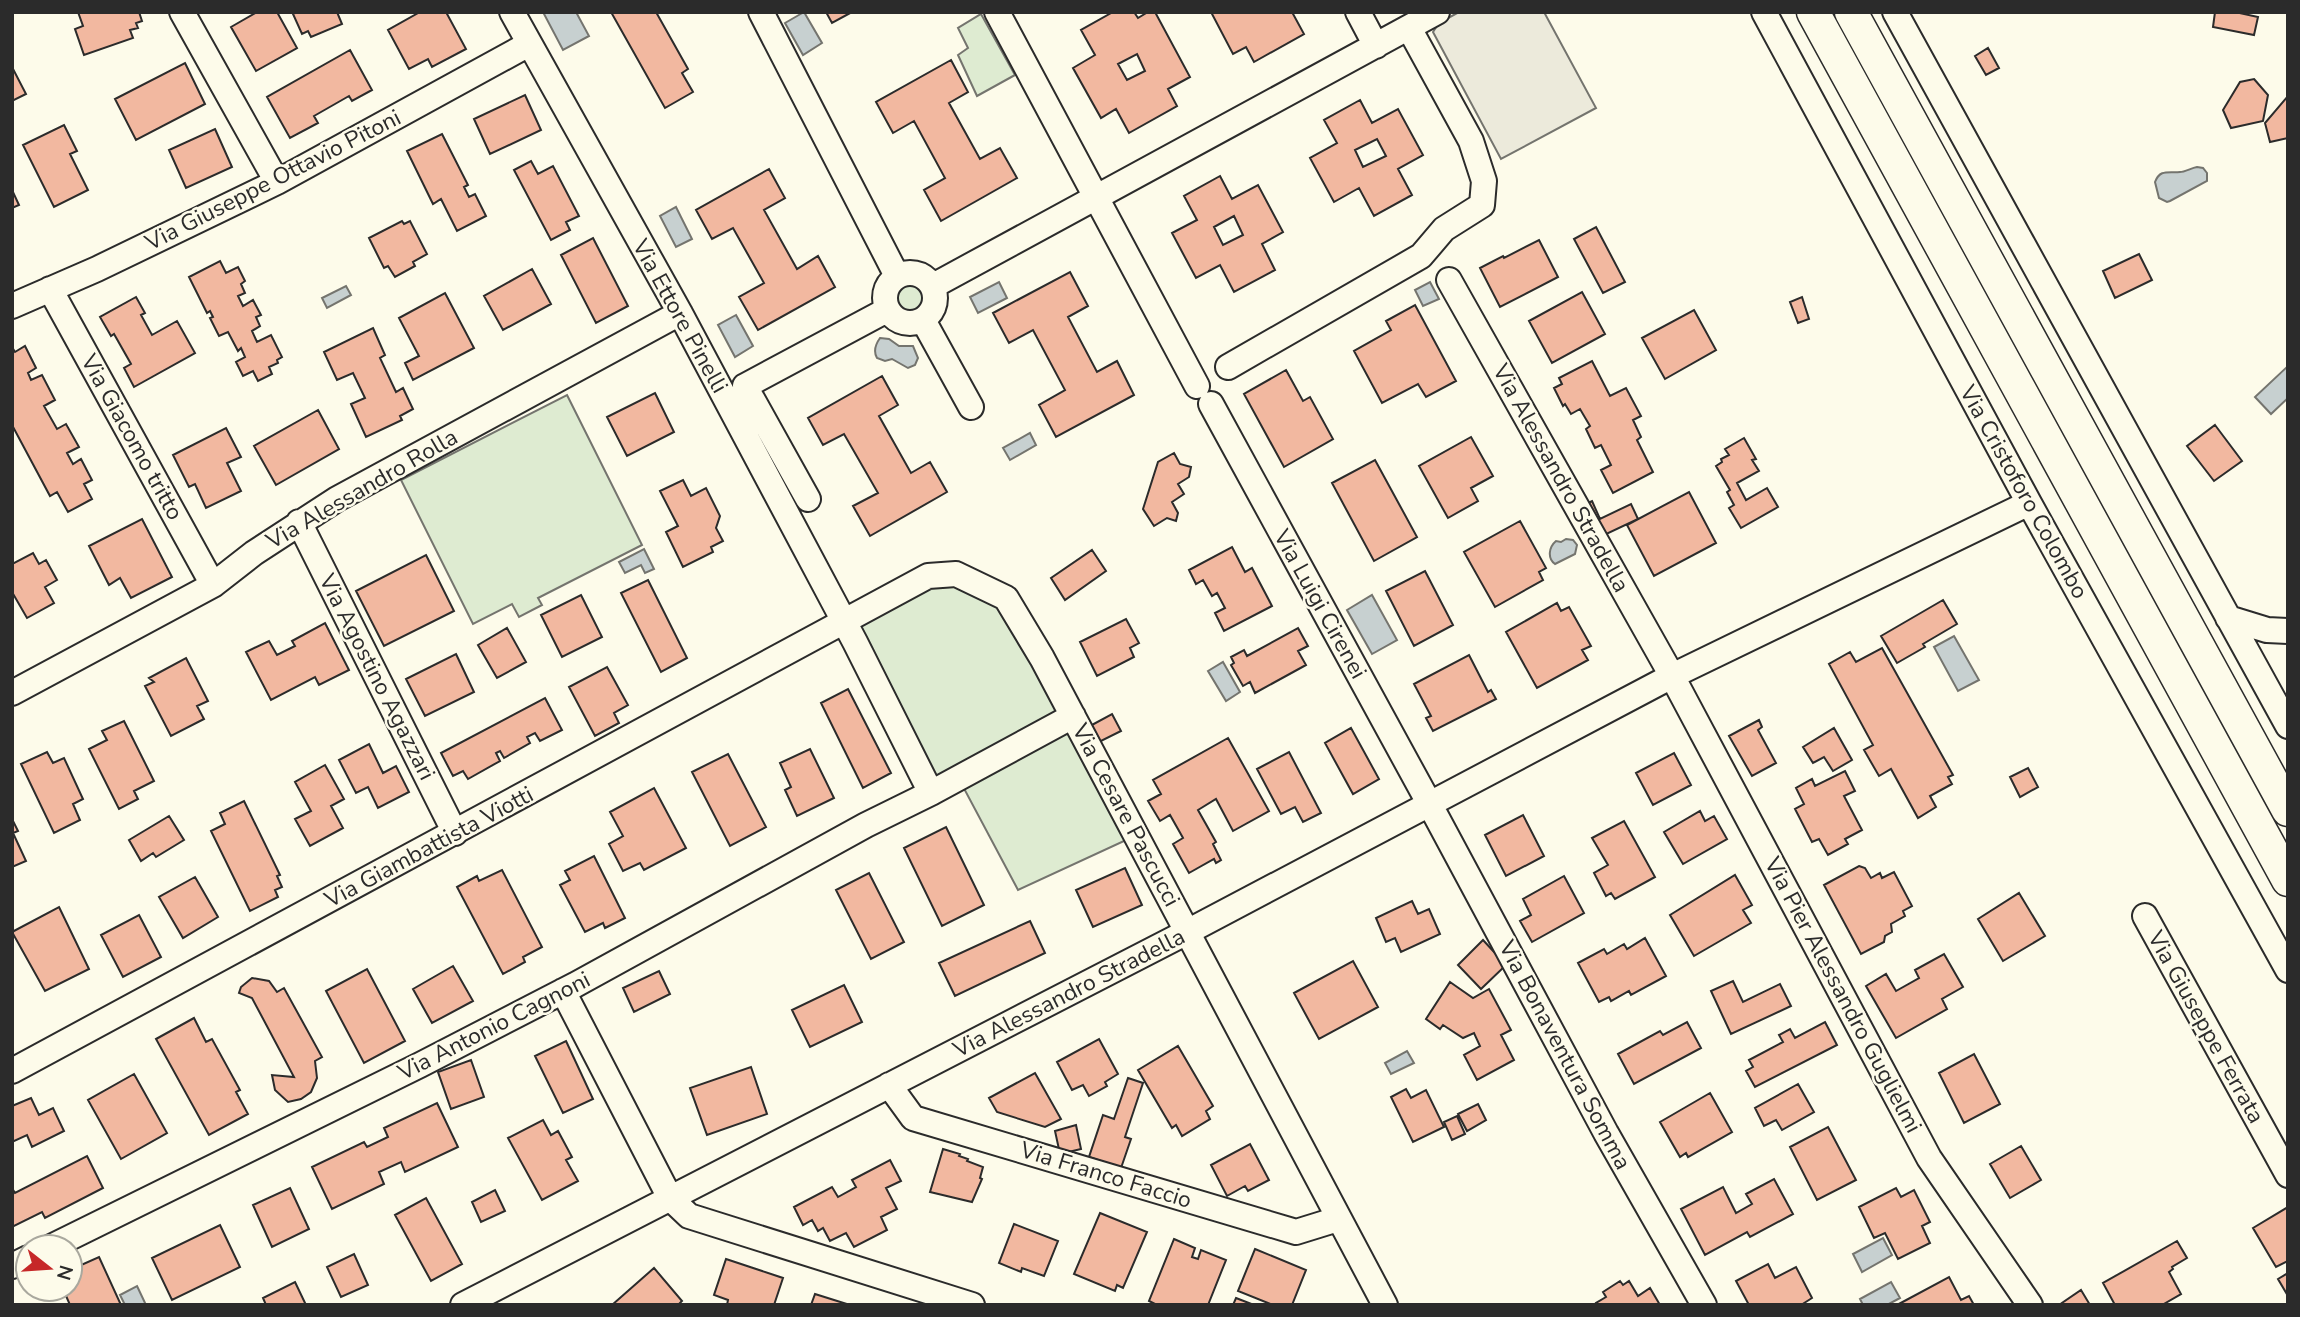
<svg xmlns="http://www.w3.org/2000/svg" width="2300" height="1317" viewBox="0 0 2300 1317" font-family="'Nunito Sans',sans-serif">
<style>
.green{fill:#deebd1;stroke:#74746e;stroke-width:2}
.parking{fill:#eceadb;stroke:#74746e;stroke-width:2}
.water{fill:#c7d0d0;stroke:#74746e;stroke-width:2}
.building{fill:#f2b8a0;stroke:#2b2b2b;stroke-width:2;fill-rule:evenodd}
.lines{fill:none;stroke-linecap:round;stroke-linejoin:round}
.minor-casing{stroke:#2b2b2b;stroke-width:28}
.major-casing{stroke:#2b2b2b;stroke-width:35}
.minor{stroke:#fdfbea;stroke-width:24}
.major{stroke:#fdfbea;stroke-width:32}
.labels{text-anchor:middle;dominant-baseline:central;stroke-width:5;stroke-linejoin:round;paint-order:stroke}
.street-label{font-size:23px;fill:#2b2b2b;stroke:#fdfbea}
</style>
<rect width="100%" height="100%" fill="#fdfbea"/>
<path class="green" d="M981,14L1015,75L977,96L958,55L968,48L958,28Z
M896 298a14 14 0 1 1 28 0a14 14 0 1 1-28 0Z
M567,395L642,545L538,598L542,605L519,617L512,604L473,624L401,480Z
M928,576L1006,598L1137,835L1018,890L959,779L931,793L844,621Z"/>
<path class="parking" d="M1459,12H1544L1596,108L1501,159L1433,32L1439,23Z"/>
<path class="water" d="M543,12H576L589,36L563,50Z
M804,12L822,43L803,55L785,23Z
M2197,167L2203,168L2207,173V181L2170,201L2167,202L2159,198L2155,182C2160,169 2168,173 2180,172C2185,172 2191,168 2197,167Z
M676,207L692,239L676,247L660,216Z
M999,282L1007,298L978,313L970,297Z
M1430,282L1439,299L1423,306L1415,290Z
M346,286L351,295L327,308L322,298Z
M736,315L753,346L735,357L718,325Z
M880,338L889,339L899,346H913L918,358L915,365L908,368L892,359L885,361L877,358C873,351 875,345 880,338Z
M2288,366V398L2271,414L2255,397Z
M1030,433L1036,445L1010,460L1003,448Z
M1566,539L1573,540L1577,545L1575,554L1555,564C1547,558 1549,547 1556,541L1561,542Z
M644,549L654,569L645,573L641,565L625,573L619,562Z
M1372,595L1397,640L1372,654L1347,610Z
M1954,636L1979,680L1958,691L1934,647Z
M1223,662L1240,692L1226,701L1208,671Z
M1407,1051L1414,1063L1391,1074L1385,1063Z
M1883,1238L1892,1255L1862,1272L1853,1254Z
M1891,1282L1900,1298L1887,1305H1863L1860,1299Z
M137,1286L146,1305H125L120,1295Z"/>
<path class="building" d="M78,12H139L142,21L136,23L138,28L130,30L133,38L84,55L75,29L83,26Z
M257,12H277L297,48L256,71L231,27Z
M297,12H337L342,24L311,37L308,31L302,34L293,14Z
M420,12H446L466,49L432,67L428,59L409,69L388,30Z
M611,12H656L688,69L682,73L693,92L665,108Z
M826,12H852L832,23Z
M1113,12H1134L1138,18L1148,12H1155L1190,77L1168,89L1177,106L1129,133L1116,109L1101,118L1073,68L1095,55L1081,30ZM1137,54L1145,71L1127,80L1118,64Z
M1211,12H1292L1304,34L1254,62L1246,47L1233,54Z
M2215,12H2235L2258,17L2254,35L2213,27Z
M1988,48L1999,68L1986,75L1975,56Z
M350,50L372,90L352,101L349,96L314,116L318,123L290,138L267,97Z
M951,60L968,92L949,103L980,159L1000,148L1017,178L941,221L924,190L945,178L914,121L893,133L876,102Z
M185,63L205,104L136,140L115,99Z
M12,67L26,94L12,101Z
M2254,79L2268,95L2263,121L2231,128L2223,110L2240,82Z
M525,95L541,130L490,154L474,119Z
M2288,96V138L2270,142L2265,123Z
M1360,100L1372,123L1398,109L1423,155L1398,169L1412,195L1374,216L1359,188L1334,202L1310,158L1337,143L1324,120ZM1377,139L1386,156L1363,167L1355,150Z
M64,125L77,151L70,154L88,190L54,207L23,145Z
M215,129L232,167L186,188L169,150Z
M442,134L468,185L464,187L469,197L475,194L486,216L457,231L441,199L433,204L407,151Z
M531,161L538,174L553,166L579,216L566,222L570,230L551,240L514,170Z
M769,169L785,198L764,210L797,269L818,256L835,287L758,330L739,297L764,283L733,228L712,239L696,210Z
M1220,176L1232,199L1258,185L1283,232L1262,244L1275,270L1234,292L1220,265L1196,278L1172,233L1197,220L1184,196ZM1234,216L1243,235L1223,245L1214,227Z
M12,190L19,205L12,208Z
M402,221L404,224L410,221L427,254L413,262L415,266L395,277L388,266L384,268L369,238Z
M1596,227L1625,282L1603,293L1574,239Z
M593,238L628,306L596,323L561,255Z
M1539,240L1558,277L1500,307L1480,268L1503,256L1504,258Z
M2139,254L2152,280L2115,298L2103,271Z
M220,261L226,273L238,267L245,281L241,284L245,293L238,296L243,306L253,300L261,315L256,317L260,326L252,331L257,342L271,335L282,357L277,360L278,363L269,367L272,374L258,381L253,371L243,376L236,362L245,357L241,348L238,351L228,332L219,336L210,318L213,317L210,311L207,313L189,277Z
M532,269L551,304L503,330L484,296Z
M1070,272L1088,306L1068,317L1097,372L1117,361L1134,395L1056,437L1039,405L1065,390L1033,330L1009,343L993,313Z
M1582,292L1605,334L1552,363L1529,321Z
M445,293L474,348L413,380L405,363L419,356L399,318Z
M136,297L145,313L141,315L152,335L177,321L195,353L134,387L124,368L131,364L114,334L111,336L100,317Z
M1802,297L1809,319L1798,323L1790,302Z
M1415,305L1456,381L1426,397L1418,384L1382,403L1354,351L1391,330L1386,321Z
M1694,310L1716,350L1665,379L1642,338Z
M373,328L385,355L380,358L396,392L403,388L413,409L400,416L402,420L366,437L351,404L365,398L353,373L337,380L324,352Z
M25,346L36,368L28,373L31,380L42,375L55,400L44,406L57,429L66,424L79,447L67,453L73,464L81,459L92,480L84,484L92,499L68,512L57,492L50,496L12,425V347L15,352Z
M1592,361L1610,396L1626,388L1641,416L1633,420L1641,437L1637,440L1653,472L1613,493L1601,470L1611,465L1601,445L1595,448L1586,429L1590,426L1580,409L1571,414L1565,404L1563,406L1554,388L1562,384L1559,378Z
M1286,370L1303,401L1310,397L1333,439L1284,467L1244,394Z
M882,376L898,405L879,416L911,473L930,462L947,492L870,536L853,506L878,493L844,434L823,445L808,418Z
M655,393L674,432L627,456L607,417Z
M318,410L339,449L276,485L254,446Z
M2215,425L2242,461L2214,481L2187,446Z
M226,428L241,457L227,463L241,491L206,508L195,484L189,487L173,455Z
M1471,437L1493,476L1471,488L1478,501L1448,518L1419,466Z
M1744,438L1756,459L1752,460L1759,471L1737,483L1746,500L1767,488L1778,507L1741,528L1729,508L1734,505L1727,492L1730,490L1716,466L1722,462L1721,459L1729,455L1725,449Z
M1174,453L1180,464L1191,467L1189,477L1178,484L1184,494L1172,502L1178,513L1176,521L1167,518L1154,526L1143,509L1158,462Z
M1375,460L1417,537L1374,561L1332,483Z
M683,480L691,496L706,488L720,516L716,528L723,541L711,547L713,552L683,567L666,532L678,526L660,491Z
M1689,492L1716,543L1654,576L1627,525Z
M1592,501L1600,519L1631,504L1638,519L1600,537L1584,505Z
M142,519L172,577L131,598L120,578L109,585L89,546Z
M1520,521L1546,568L1539,572L1543,580L1495,607L1464,552Z
M1232,547L1245,572L1252,568L1272,606L1224,631L1215,613L1225,608L1217,593L1212,596L1203,580L1196,584L1189,570Z
M1092,550L1106,571L1065,600L1051,578Z
M33,553L39,564L46,560L57,580L45,587L54,603L27,618L12,592V564Z
M426,555L454,611L384,646L356,591Z
M1425,571L1453,625L1414,646L1386,591Z
M648,580L687,658L661,672L621,593Z
M581,595L602,637L562,657L541,615Z
M1943,600L1957,624L1923,644L1925,647L1897,663L1881,636Z
M1557,603L1561,611L1569,607L1591,646L1582,650L1588,660L1537,688L1506,632Z
M1126,619L1139,643L1130,648L1134,657L1097,676L1080,642Z
M325,623L349,670L319,685L315,677L271,700L246,652L269,641L277,655L295,646L292,641Z
M507,628L526,662L497,678L478,645Z
M1298,628L1308,646L1298,651L1306,665L1255,693L1250,682L1243,686L1231,665L1234,663L1231,657L1244,650L1247,656Z
M1882,648L1953,775L1948,777L1952,784L1930,796L1936,807L1918,818L1891,769L1879,776L1864,750L1873,745L1829,664L1850,652L1856,662Z
M456,654L474,692L425,716L406,679Z
M1469,655L1488,692L1491,690L1496,699L1433,731L1426,718L1431,716L1414,684Z
M186,658L208,701L197,706L204,719L171,736L145,686L154,682L149,678Z
M607,667L628,705L614,713L619,723L595,736L569,687Z
M848,689L891,773L863,788L821,703Z
M545,698L562,730L540,741L535,733L527,737L530,743L504,758L500,751L496,753L500,761L468,779L463,771L453,776L441,753Z
M1112,714L1121,731L1099,742L1090,726Z
M1759,720L1762,727L1758,730L1776,763L1752,776L1729,736Z
M124,721L154,781L134,791L138,799L119,809L89,749L107,740L102,731Z
M1351,728L1379,779L1353,794L1325,743Z
M1834,728L1852,760L1833,771L1824,757L1813,763L1803,747Z
M1228,738L1269,811L1233,831L1216,799L1198,810L1216,842L1213,844L1221,860L1216,863L1214,859L1189,873L1173,844L1183,838L1170,815L1160,821L1148,801L1161,794L1153,780Z
M369,744L383,773L396,766L409,792L378,808L368,787L356,793L339,760Z
M810,749L834,798L797,816L785,790L791,787L780,763Z
M47,752L53,763L64,758L83,799L73,804L80,820L54,833L21,764Z
M1289,752L1321,813L1303,822L1295,807L1281,814L1257,769Z
M1674,753L1691,785L1653,805L1636,773Z
M728,754L766,827L730,846L692,772Z
M325,765L344,799L331,806L343,828L310,846L295,819L311,811L295,782Z
M2028,768L2038,787L2020,797L2010,777Z
M1845,771L1855,791L1844,796L1862,830L1845,839L1848,844L1828,855L1819,839L1812,842L1795,809L1804,804L1796,788L1812,779L1815,786Z
M654,788L686,848L644,870L640,863L623,871L609,844L623,836L610,812Z
M244,801L280,875L277,876L282,887L275,890L278,897L250,911L211,831L225,824L220,813Z
M1700,811L1705,821L1714,816L1727,839L1683,864L1664,832Z
M1523,815L1544,856L1506,876L1485,835Z
M169,816L184,840L156,857L153,853L141,861L129,840Z
M12,819L18,831L13,833L26,861L12,867Z
M1624,821L1655,877L1615,899L1611,893L1606,896L1594,873L1608,865L1592,838Z
M946,827L984,905L942,926L904,848Z
M594,856L625,918L605,928L603,923L585,932L560,885L570,880L565,871Z
M1859,866L1865,868L1871,878L1880,873L1882,878L1894,872L1912,906L1903,911L1905,916L1891,924L1892,932L1885,936L1884,942L1861,954L1824,885Z
M1125,868L1142,905L1093,927L1076,890Z
M502,870L542,947L523,957L525,962L503,974L457,887L477,876L479,881Z
M869,873L904,942L871,959L836,890Z
M1735,875L1752,905L1743,910L1751,923L1694,956L1670,915Z
M1564,876L1584,913L1532,942L1520,921L1531,915L1523,899Z
M195,877L218,917L183,938L159,897Z
M2019,893L2045,936L2003,961L1978,919Z
M1412,901L1418,914L1429,909L1440,934L1401,952L1395,938L1386,942L1376,918Z
M59,907L89,969L45,991L12,932Z
M139,915L161,957L123,977L101,935Z
M1030,921L1045,953L955,996L939,963Z
M1645,938L1666,976L1631,995L1629,991L1611,1001L1609,997L1599,1002L1578,963L1604,949L1607,954L1624,944L1627,949Z
M1483,940L1506,965L1481,989L1458,965Z
M1944,954L1963,987L1942,999L1947,1009L1896,1038L1866,986L1886,974L1896,991L1919,978L1915,970Z
M1353,961L1378,1007L1319,1039L1294,993Z
M453,966L473,1001L432,1023L413,989Z
M367,969L405,1041L364,1063L326,991Z
M659,971L670,994L634,1012L623,988Z
M252,978L269,981L277,992L284,988L322,1057L315,1061L317,1078L311,1092L301,1099L288,1102L275,1090L272,1075L294,1077L252,998L239,993L241,987Z
M1733,981L1743,1002L1780,984L1791,1006L1731,1034L1711,991Z
M1450,982L1473,998L1489,989L1511,1030L1501,1035L1514,1060L1477,1080L1464,1055L1480,1046L1474,1033L1463,1038L1443,1025L1440,1029L1426,1019Z
M844,985L862,1022L810,1047L792,1010Z
M194,1018L206,1042L212,1039L240,1090L236,1092L248,1114L209,1135L156,1039Z
M1687,1022L1701,1048L1634,1084L1618,1054L1660,1031L1663,1035Z
M1825,1022L1837,1045L1755,1087L1746,1071L1753,1067L1749,1060L1783,1042L1779,1035L1790,1029L1795,1038Z
M1099,1039L1118,1074L1105,1082L1107,1086L1089,1096L1083,1085L1072,1090L1057,1062Z
M566,1041L593,1099L563,1113L535,1056Z
M1178,1046L1213,1106L1206,1111L1210,1119L1182,1136L1176,1125L1172,1128L1138,1070Z
M1974,1054L2000,1104L1964,1123L1939,1073Z
M471,1060L484,1097L451,1109L438,1072Z
M751,1067L767,1114L707,1135L690,1088Z
M1035,1073L1061,1119L1045,1127L997,1112L989,1098Z
M134,1074L167,1133L121,1159L88,1100Z
M1128,1078L1143,1083L1125,1137L1131,1139L1121,1168L1089,1157L1103,1115L1114,1119Z
M1798,1084L1814,1112L1782,1130L1776,1120L1764,1126L1755,1108Z
M1406,1089L1411,1098L1426,1090L1444,1127L1413,1142L1391,1097Z
M1710,1093L1732,1132L1688,1157L1686,1153L1680,1157L1660,1122Z
M31,1098L39,1115L53,1108L64,1131L32,1147L27,1135L12,1142V1106Z
M437,1103L458,1147L405,1172L401,1162L379,1172L384,1184L332,1209L312,1167L364,1142L367,1147L388,1137L384,1128Z
M1478,1104L1486,1120L1467,1131L1458,1114Z
M1457,1116L1465,1134L1452,1140L1444,1122Z
M543,1120L551,1135L558,1131L572,1157L566,1160L578,1181L542,1200L508,1138Z
M1076,1125L1081,1149L1060,1154L1055,1131Z
M1828,1127L1856,1180L1817,1200L1790,1147Z
M1250,1144L1269,1180L1248,1191L1245,1186L1227,1196L1211,1165Z
M2021,1146L2041,1180L2010,1198L1990,1164Z
M943,1149L960,1154L959,1156L968,1159L967,1161L983,1167L980,1178L982,1179L972,1202L930,1192Z
M87,1156L103,1188L45,1218L42,1212L12,1227V1188L15,1193Z
M890,1160L901,1181L886,1188L897,1209L881,1217L887,1230L854,1247L846,1233L830,1241L823,1228L818,1231L812,1220L803,1225L794,1207L832,1187L838,1197L856,1187L852,1180Z
M1774,1179L1793,1214L1750,1237L1747,1232L1705,1255L1681,1209L1723,1187L1736,1213L1752,1204L1746,1194Z
M290,1188L309,1229L272,1247L253,1205Z
M1896,1188L1901,1197L1914,1190L1930,1222L1922,1226L1930,1243L1898,1259L1885,1233L1874,1238L1859,1207Z
M495,1190L505,1211L481,1222L472,1202Z
M426,1198L462,1264L431,1281L395,1215Z
M2288,1207V1261L2276,1267L2253,1228Z
M1100,1213L1147,1232L1123,1288L1117,1285L1115,1291L1074,1274Z
M1014,1224L1058,1241L1044,1276L1022,1268L1021,1272L999,1263Z
M220,1225L240,1267L172,1300L152,1258Z
M1174,1239L1195,1248L1192,1257L1198,1259L1201,1250L1226,1260L1208,1305H1157L1149,1301Z
M2177,1241L2187,1258L2172,1267L2173,1269L2169,1272L2181,1294L2162,1305H2115L2103,1283Z
M1255,1249L1306,1270L1292,1305H1273L1238,1291Z
M354,1254L368,1285L341,1297L327,1267Z
M99,1257L121,1305H70L63,1289H70V1270Z
M726,1259L783,1278L774,1305H727L728,1300L714,1295Z
M1768,1264L1775,1278L1796,1267L1812,1298L1801,1305H1749L1736,1281Z
M654,1268L682,1301L678,1305H612Z
M2288,1273V1296L2278,1279Z
M1949,1277L1961,1300L1969,1296L1974,1305H1897Z
M1620,1281L1623,1285L1629,1281L1638,1296L1650,1288L1660,1305H1597L1596,1303L1606,1297L1603,1292Z
M295,1282L306,1305H266L263,1298Z
M2081,1290L2090,1305H2059Z
M815,1294L850,1305H811Z
M1236,1298L1254,1305H1233Z"/>
<g class="lines">
<g class="minor-casing">
<path id="minor" d="M182,12L277,182
M512,12L680,313L855,642L931,793
M761,12L897,276
M997,12L1197,386
M1358,12L1376,46
M1764,12L2029,503L2288,970
M1895,12L2288,726
M885 298a25 25 0 1 1 50 0a25 25 0 1 1-50 0Z
M1449,280L1672,676L1929,1158L2030,1305
M933,286L1437,12
M50,289L213,585
M12,306L97,269L277,182L529,44
M923,320L971,407
M1228,367L1421,256L1444,229L1482,205L1484,181L1471,141L1409,28
M1211,404L1429,803L1606,1133L1704,1305
M808,499L745,386L887,310
M299,522L455,833
M2228,618L2267,630L2288,631
M12,693L213,585L254,553L337,499L680,313
M2145,916L2288,1175
M563,991L670,1198L689,1216L972,1305
M12,1071L928,576L956,574L1006,598L1042,658L1385,1305
M889,1085L913,1118L1296,1232L1338,1219
M51,1247L420,1065L575,985L866,825L931,793L1073,716
M12,1266L28,1258
M463,1305L1189,931L1672,676L2029,503"/>
</g>
<g class="major-casing">
<path id="major" d="M1813,12L2288,880
M1851,12L2288,810"/>
</g>
<use href="#minor" class="minor"/>
<use href="#major" class="major"/>
</g>
<g class="labels">
<g class="street-label">
<text transform="translate(273 180) rotate(-27)">Via Giuseppe Ottavio Pitoni</text>
<text transform="translate(680 316) rotate(61)">Via Ettore Pinelli</text>
<text transform="translate(132 437) rotate(61)">Via Giacomo tritto</text>
<text transform="translate(1561 478) rotate(61)">Via Alessandro Stradella</text>
<text transform="translate(362 489) rotate(-30)">Via Alessandro Rolla</text>
<text transform="translate(2024 492) rotate(61)">Via Cristoforo Colombo</text>
<text transform="translate(1320 604) rotate(61)">Via Luigi Cirenei</text>
<text transform="translate(377 677) rotate(63)">Via Agostino Agazzari</text>
<text transform="translate(1126 815) rotate(62)">Via Cesare Pascucci</text>
<text transform="translate(429 847) rotate(-28)">Via Giambattista Viotti</text>
<text transform="translate(1069 993) rotate(-27)">Via Alessandro Stradella</text>
<text transform="translate(1843 995) rotate(62)">Via Pier Alessandro Guglielmi</text>
<text transform="translate(494 1026) rotate(-27)">Via Antonio Cagnoni</text>
<text transform="translate(2206 1027) rotate(61)">Via Giuseppe Ferrata</text>
<text transform="translate(1565 1055) rotate(62)">Via Bonaventura Somma</text>
<text transform="translate(1106 1175) rotate(17)">Via Franco Faccio</text>
</g>
</g>
<rect width="2300" height="1317" fill="none" stroke="#2b2b2b" stroke-width="28"/>
<g transform="translate(49 1268) rotate(107)"><circle r="33" fill="#fdfbea" stroke="#a9a89e" stroke-width="2"/>
<path d="M0-5L12 26L0 18L-12 26Z" fill="#c62828"/>
<text y="-10" font-size="19" font-weight="bold" text-anchor="middle" fill="#2b2b2b">N</text>
</g>
</svg>
